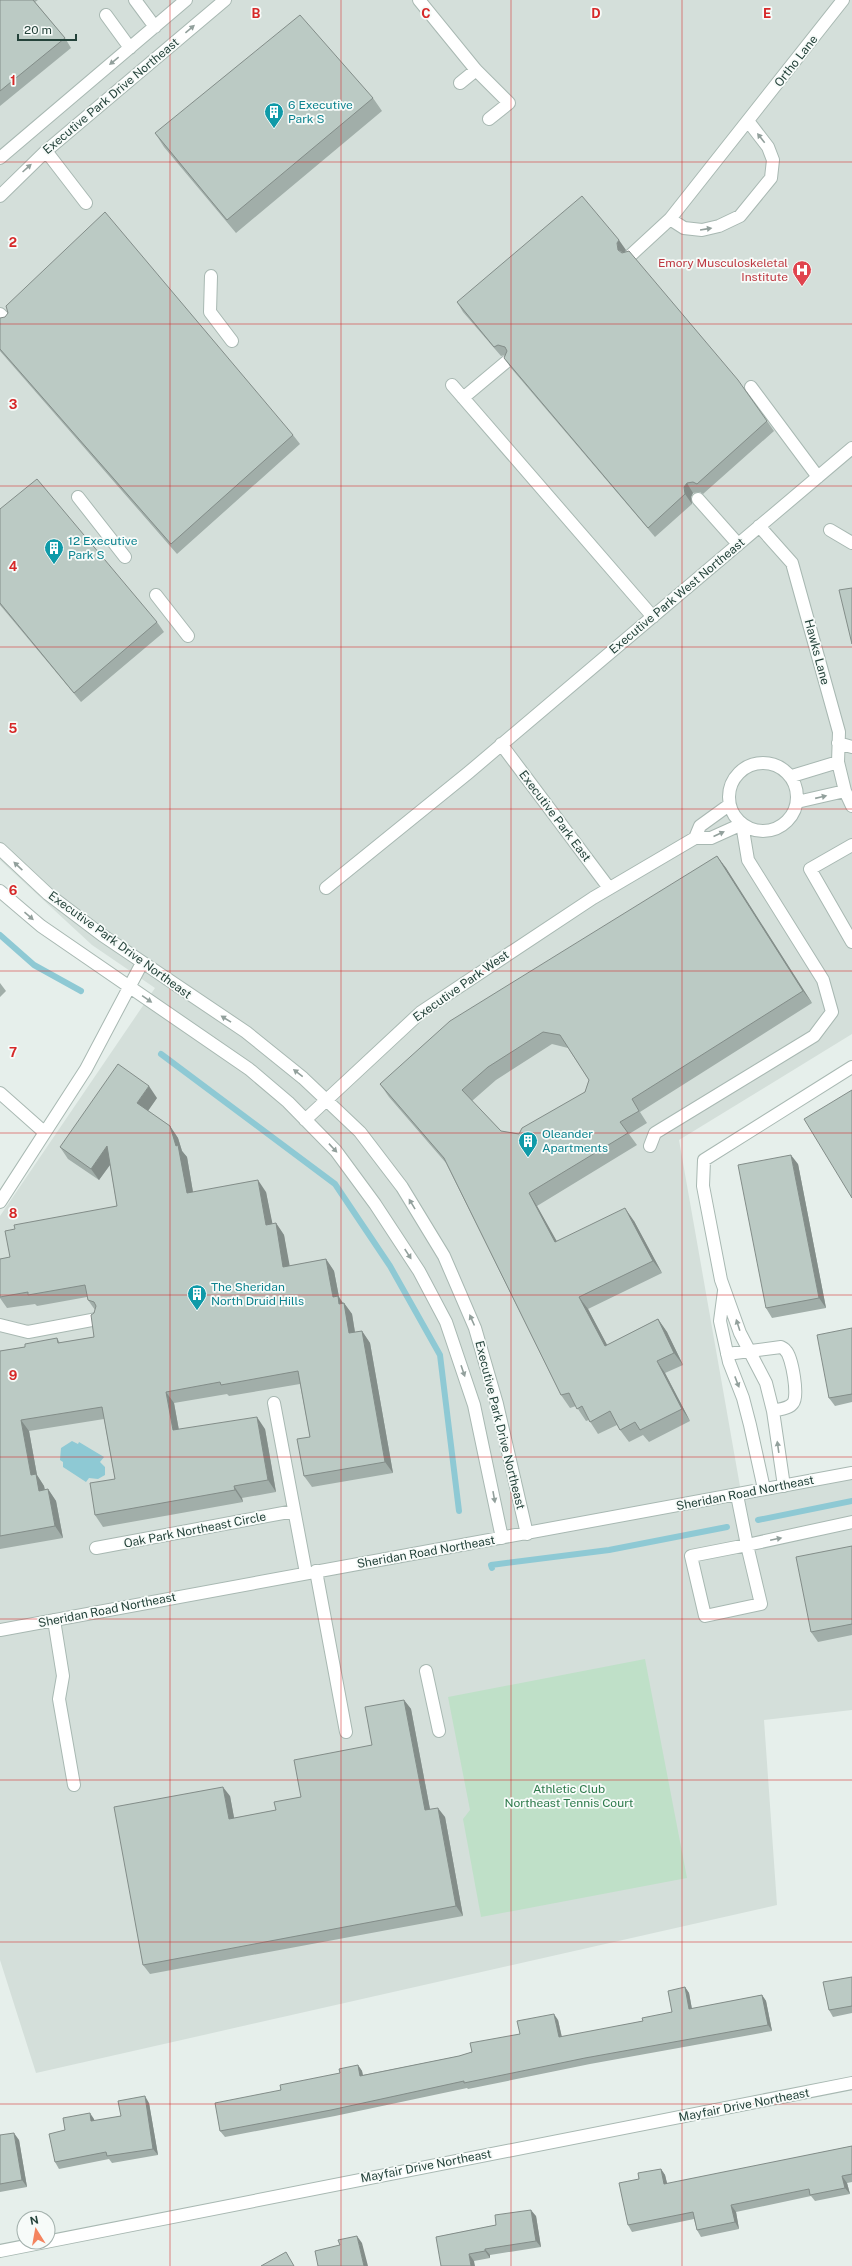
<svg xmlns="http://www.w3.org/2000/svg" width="852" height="2266" viewBox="0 0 852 2266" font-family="'Public Sans',sans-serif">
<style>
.built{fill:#d4dfda}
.green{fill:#bfe0c8}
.water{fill:#8ec9d4}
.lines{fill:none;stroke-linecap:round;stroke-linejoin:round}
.stream{stroke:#8ec9d4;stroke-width:6}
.minor-casing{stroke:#a8b8b2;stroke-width:14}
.minor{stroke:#fff;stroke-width:12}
.wall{fill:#a1aea9;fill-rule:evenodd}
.shaded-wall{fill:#838d89}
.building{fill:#bbcac4;stroke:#838d89;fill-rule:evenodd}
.oneway{fill:#92a09c}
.grid{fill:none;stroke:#d62828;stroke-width:1;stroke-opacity:0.55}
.labels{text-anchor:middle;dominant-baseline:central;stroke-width:3.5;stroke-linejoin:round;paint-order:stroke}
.street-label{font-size:12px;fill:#24423a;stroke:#f7fbf9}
.culture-label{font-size:12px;fill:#0d838f;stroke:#f7fbf9;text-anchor:start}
.health-label{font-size:12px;fill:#be3a42;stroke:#f7fbf9;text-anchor:end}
.park-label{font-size:12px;fill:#2d7a4b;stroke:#f7fbf9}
.grid-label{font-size:13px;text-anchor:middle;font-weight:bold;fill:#d62828;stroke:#f7fbf9;stroke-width:3.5;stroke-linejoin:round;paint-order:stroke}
</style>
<rect width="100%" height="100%" fill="#e6efeb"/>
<path class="built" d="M0,0H852V1034L679,1140L741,1492L852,1470V1710L764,1720L777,1905L36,2073L0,1960V1216L155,988L92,945L0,860Z"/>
<path class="green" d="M645,1659L687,1878L481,1917L463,1819L470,1810L448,1697Z"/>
<path class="water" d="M72,1441L78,1444L79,1442L104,1457L100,1462L105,1467V1475L98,1479L89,1478L86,1482L63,1467V1462L60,1460L61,1448Z"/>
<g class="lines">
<path class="stream" d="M0,935L34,965L81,991
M161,1054L335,1184L390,1266L440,1355L459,1511
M758,1520L852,1501
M492,1568L491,1565L609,1550L727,1527"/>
<g class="minor-casing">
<path id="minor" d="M135,0L155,27
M419,0L476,70L509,103L489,119
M106,15L130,48
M460,83L476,70
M46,151L86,203
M0,158L186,0
M0,196L46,151L225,0
M670,219L684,228L702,230L719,226L740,216L771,178L773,160L768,147L748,121
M631,255L670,219L843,0
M211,276L210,312L232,341
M0,314L7,321
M452,385L653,617
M751,387L818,477
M463,398L506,362
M78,497L125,557
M698,499L738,544
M759,526L792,563L839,732L838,762L845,791L852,806
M830,530L852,543
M156,595L188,636
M838,743L852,747
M501,744L609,888
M729 797a34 34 0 1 1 68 0a34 34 0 1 1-68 0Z
M792,776L838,762
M797,802L845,791
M695,838L700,826L729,805
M852,845L810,869L852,942
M0,849L48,894L102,935L246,1032L303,1078L360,1132L402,1187L444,1256L475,1328L497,1404L527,1534
M326,888L468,773L852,448
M0,891L41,926L249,1069L288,1102L336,1151L375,1204L419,1271L446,1322L474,1405L502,1538
M0,1093L44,1132
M305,1120L421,1012L593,898L695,838H711L742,824L748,860L823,980L832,1012L814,1036L655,1133L650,1146
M0,1202L86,1069L142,963
M724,1291L720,1321L729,1362L743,1398L750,1425L764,1489
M0,1325L28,1332L97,1319
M727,1354L781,1347C783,1348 785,1349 786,1351C792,1357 799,1397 793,1403C789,1409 779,1409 773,1411
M274,1403L306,1573
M784,1486L773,1411L766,1383L740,1333L721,1280L703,1186L704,1160L852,1067
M737,1495L747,1545L852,1522
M747,1545L761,1604L705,1616L691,1556Z
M96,1548L294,1511
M316,1571L346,1732
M54,1620L63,1676L59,1699L74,1785
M0,1630L852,1473
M426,1671L439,1731
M0,2251L852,2083"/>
</g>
<use href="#minor" class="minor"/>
</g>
<path class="wall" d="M0,0H38L35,2L65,38L71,48L0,106Z
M373,98L382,111L236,233L164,147L155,133Z
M626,250L624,252L767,421L774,431L703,494L700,492L693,493L691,497L692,504L655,537L511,368L504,358L505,355L501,356L463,312L457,302Z
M0,318L293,435L300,444L177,554L0,351Z
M0,509L157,622L164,632L81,702L0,605Z
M717,856L726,868L812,1003L640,1112L647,1123L629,1134L637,1145L537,1206L556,1241L634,1221L662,1273L588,1309L607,1345L658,1319L667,1332L683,1365L665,1373L690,1421L649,1442L643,1435L629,1442L620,1430L617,1425L598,1434L589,1420L586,1421L576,1406L570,1408L561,1395L446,1163L389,1097L380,1084ZM552,1044L568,1048L589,1080L585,1092L519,1134L501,1131L472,1101L496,1080Z
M0,983L6,991L0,997Z
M157,1098L148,1111L170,1126L178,1138L182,1151L187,1157L193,1192H266L272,1224L276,1223L284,1235L289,1266L326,1259L334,1271L339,1297L343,1303H344L352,1314L355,1332L362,1331L370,1343L393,1473L312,1487L304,1476L310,1437L300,1384L229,1396L227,1394L174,1403L179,1430L265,1429L276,1492L242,1498L243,1502L103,1527L95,1515L115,1479L104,1419L29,1431L37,1475L44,1486L45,1490L48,1489L56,1501L63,1538L0,1549V1351L25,1347L57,1338L60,1343L94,1337V1313L95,1310L88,1300L87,1297L37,1306L35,1304L7,1308L0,1298V1259L10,1257L117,1206L110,1165L99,1180L68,1159L60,1147Z
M798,1164L826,1308L772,1318L766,1308Z
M852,1328V1402L835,1406L829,1398Z
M852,1546V1635L818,1642L811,1632Z
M404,1700L411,1709L430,1809L445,1817L463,1916L150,1974L143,1965L230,1796L234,1818L276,1810L301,1797L372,1745Z
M852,1977V2013L833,2017L829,2010Z
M685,1987L689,1993L692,2009L762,1995L766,2001L772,2031L590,2064L468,2089L467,2088L335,2116L225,2137L220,2131L281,2090L340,2073L358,2065L362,2071L363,2075L459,2056L472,2052L558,2020L562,2037L643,2021L672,2012Z
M149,2103L158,2155L112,2163L109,2159L59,2169L55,2162L65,2130L94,2119V2121L121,2116Z
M0,2135L19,2140L27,2187L0,2192Z
M852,2146V2182L847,2183L850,2194L815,2201L811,2196L736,2212L739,2229L701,2237L697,2230L694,2219L632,2232L628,2225L639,2179L661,2169L665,2175L667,2184Z
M536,2216L541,2247L490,2255V2258L474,2261L436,2237L496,2225Z"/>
<path class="shaded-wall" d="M619,240L626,250L624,253L618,250L617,243Z
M687,483L693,493L691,497L692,504L685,494L684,487Z
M717,856L726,868L812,1003L803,991Z
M149,1086L157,1098L145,1115L137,1103Z
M170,1126L178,1138L182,1151L187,1157L195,1204L187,1193L176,1146Z
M107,1146L115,1158L99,1180L91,1169Z
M791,1155L798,1164L826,1308L819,1298Z
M258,1180L266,1192L275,1236L266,1225Z
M529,1193L537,1206L564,1254L555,1242Z
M625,1208L634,1221L662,1273L653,1261Z
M276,1223L284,1235L292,1278L283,1267Z
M326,1259L334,1271L339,1297L344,1305V1303L352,1314L357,1345L349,1333L333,1297Z
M579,1297L588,1309L614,1358L605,1346Z
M658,1319L667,1332L683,1365L674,1353Z
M362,1331L370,1343L393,1473L385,1462Z
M657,1361L665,1373L690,1421L682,1409Z
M166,1392L174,1403L181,1442L173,1430Z
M257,1417L265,1429L276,1492L268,1480Z
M21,1420L29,1431L37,1475L44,1486L47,1502L39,1491L31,1475Z
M234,1486L242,1498L243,1502L235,1490Z
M48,1489L56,1501L63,1538L55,1526Z
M404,1700L411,1709L432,1820L425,1810Z
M223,1787L230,1796L236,1828L229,1819Z
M438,1808L445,1817L463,1916L456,1906Z
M685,1987L689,1993L693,2015L689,2009Z
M762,1995L766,2001L772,2031L768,2025Z
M554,2014L558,2020L563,2043L559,2037Z
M358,2065L362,2071L364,2082L360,2076Z
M145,2096L149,2103L158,2155L153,2149Z
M90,2113L94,2119L96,2128L91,2121Z
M14,2133L19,2140L27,2187L22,2180Z
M661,2169L665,2175L669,2191L664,2184Z
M842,2176L847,2183L850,2194L845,2188Z
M731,2205L736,2212L739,2229L735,2222Z
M531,2210L536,2216L541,2247L536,2241Z
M357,2236L362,2243L368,2266H364Z
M485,2249L490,2255V2258L485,2251Z
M469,2254L474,2261L475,2266H471Z"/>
<path class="building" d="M0,0H33L65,38L0,91Z
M300,15L373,98L227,220L155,133Z
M582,196L619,240L617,243L618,250L622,253L629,251L738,380L767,421L697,484L693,482L687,483L684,487L685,494L648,528L504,358L507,351L505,347L498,345L494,347L457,302Z
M105,212L293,435L171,544L0,349V318L5,317L8,313L6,306Z
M37,479L157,622L74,693L0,603V509Z
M852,588V644L839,590Z
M717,856L803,991L632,1099L639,1111L620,1122L628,1133L529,1193L555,1242L625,1208L653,1261L579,1297L605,1346L658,1319L674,1353L657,1361L682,1409L640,1430L635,1422L620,1430L610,1411L590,1422L582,1406L577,1409L569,1393L561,1395L444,1158L380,1084L450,1021ZM543,1032L560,1035L589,1080L585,1092L522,1128L519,1134L501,1131L462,1090L488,1067Z
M118,1064L149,1086L137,1103L170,1126L176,1146L178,1145L187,1193L258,1180L266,1225L276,1223L283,1267L326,1259L333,1297L338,1296L339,1304L344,1303L349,1333L362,1331L385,1462L304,1476L297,1439L310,1437L298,1371L221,1385L220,1382L166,1392L173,1430L257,1417L268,1480L234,1486L235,1490L95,1515L90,1483L115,1479L102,1407L21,1420L31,1475L36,1474L39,1491L48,1489L55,1526L0,1536V1351L25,1347V1344L57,1338L58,1343L94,1337L91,1315L94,1313L96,1306L94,1302L88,1300L85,1285L28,1295V1292L0,1297V1259L10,1257L5,1231L15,1229L14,1225L117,1206L107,1146L91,1169L60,1147Z
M852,1090V1198L804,1119Z
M791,1155L819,1298L766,1308L738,1165Z
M852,1328V1394L829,1398L817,1335Z
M852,1546V1624L811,1632L796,1557Z
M404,1700L425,1810L438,1808L456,1906L143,1965L114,1807L223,1787L229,1819L276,1810L274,1802L301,1797L294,1760L372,1745L365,1707Z
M852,1977V2006L829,2010L823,1982Z
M685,1987L689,2009L762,1995L768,2025L585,2058L464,2083V2081L331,2110L220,2131L215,2103L281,2090L280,2085L340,2073L339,2069L358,2065L360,2076L459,2056L472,2052L470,2043L520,2034L517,2021L554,2014L559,2037L643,2021L642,2018L672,2012L668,1991Z
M145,2096L153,2149L107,2156L106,2152L55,2162L49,2134L65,2130L63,2118L90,2113L91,2121L121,2116L118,2101Z
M14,2133L22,2180L0,2184V2135Z
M852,2146V2174L842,2176L845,2188L810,2195L809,2189L731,2205L735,2222L697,2230L693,2212L628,2225L619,2183L639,2179L638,2173L661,2169L664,2184Z
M531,2210L536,2241L485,2249V2251L469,2254L471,2266H441L436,2237L496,2225L495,2215Z
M357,2236L364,2266H318L315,2251L340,2245L338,2240Z
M286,2252L294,2266H261Z"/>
<defs><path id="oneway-solid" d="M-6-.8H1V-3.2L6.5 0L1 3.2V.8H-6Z"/></defs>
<g class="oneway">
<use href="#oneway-solid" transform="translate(190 29) rotate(-40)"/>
<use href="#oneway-solid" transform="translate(114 61) rotate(141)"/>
<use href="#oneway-solid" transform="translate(761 138) rotate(-128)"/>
<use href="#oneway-solid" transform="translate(27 168) rotate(-42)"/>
<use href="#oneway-solid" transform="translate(706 229) rotate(-9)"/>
<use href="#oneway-solid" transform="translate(821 797) rotate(-13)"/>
<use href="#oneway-solid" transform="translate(719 834) rotate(-24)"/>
<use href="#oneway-solid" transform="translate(18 866) rotate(-137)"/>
<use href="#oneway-solid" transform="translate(29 916) rotate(41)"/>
<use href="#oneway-solid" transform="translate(147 999) rotate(35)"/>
<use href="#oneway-solid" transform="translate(226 1019) rotate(-148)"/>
<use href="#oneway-solid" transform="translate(298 1073) rotate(-142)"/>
<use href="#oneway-solid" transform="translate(333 1148) rotate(47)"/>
<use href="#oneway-solid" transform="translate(412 1204) rotate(-121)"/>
<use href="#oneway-solid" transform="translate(408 1254) rotate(57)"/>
<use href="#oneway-solid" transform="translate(472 1320) rotate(-114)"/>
<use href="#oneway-solid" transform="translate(738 1325) rotate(-108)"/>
<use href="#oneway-solid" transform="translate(463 1371) rotate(71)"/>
<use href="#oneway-solid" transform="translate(737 1382) rotate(69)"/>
<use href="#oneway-solid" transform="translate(778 1447) rotate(-98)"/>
<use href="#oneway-solid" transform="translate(494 1497) rotate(80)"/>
<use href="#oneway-solid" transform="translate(776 1539) rotate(-12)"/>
</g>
<path class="grid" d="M170,0V2266M341,0V2266M511,0V2266M682,0V2266M0,162H852M0,324H852M0,486H852M0,647H852M0,809H852M0,971H852M0,1133H852M0,1295H852M0,1457H852M0,1619H852M0,1780H852M0,1942H852M0,2104H852"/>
<defs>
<g id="building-pin" transform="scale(1)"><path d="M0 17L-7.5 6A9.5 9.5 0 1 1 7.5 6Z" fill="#0f9aa8" stroke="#f7fbf9"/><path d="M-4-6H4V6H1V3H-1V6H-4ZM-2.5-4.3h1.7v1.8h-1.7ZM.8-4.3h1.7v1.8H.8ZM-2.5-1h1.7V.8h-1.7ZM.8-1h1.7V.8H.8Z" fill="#fff"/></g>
<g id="hospital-pin" transform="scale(1)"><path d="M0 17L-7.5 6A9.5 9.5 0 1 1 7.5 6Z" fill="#e0444e" stroke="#f7fbf9"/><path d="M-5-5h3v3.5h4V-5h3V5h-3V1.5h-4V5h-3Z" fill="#fff"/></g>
</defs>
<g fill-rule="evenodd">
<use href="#building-pin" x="274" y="112"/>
<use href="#hospital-pin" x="802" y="270"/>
<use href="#building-pin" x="54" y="548"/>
<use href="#building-pin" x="528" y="1141"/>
<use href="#building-pin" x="197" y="1294"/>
</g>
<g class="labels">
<g class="street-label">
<text transform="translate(796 61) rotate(-52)">Ortho Lane</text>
<text transform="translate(111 96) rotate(-40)">Executive Park Drive Northeast</text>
<text transform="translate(677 596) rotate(-40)">Executive Park West Northeast</text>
<text transform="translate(817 652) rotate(75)">Hawks Lane</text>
<text transform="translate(555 816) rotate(53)">Executive Park East</text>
<text transform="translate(120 945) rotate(36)">Executive Park Drive Northeast</text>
<text transform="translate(461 986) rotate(-35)">Executive Park West</text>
<text transform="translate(500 1425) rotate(76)">Executive Park Drive Northeast</text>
<text transform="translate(745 1493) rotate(-11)">Sheridan Road Northeast</text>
<text transform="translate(195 1530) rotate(-11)">Oak Park Northeast Circle</text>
<text transform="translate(426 1552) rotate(-10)">Sheridan Road Northeast</text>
<text transform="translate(107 1610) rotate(-11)">Sheridan Road Northeast</text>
<text transform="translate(744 2105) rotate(-11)">Mayfair Drive Northeast</text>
<text transform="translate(426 2166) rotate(-11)">Mayfair Drive Northeast</text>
</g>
<g class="culture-label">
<text x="288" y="105">6 Executive<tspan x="288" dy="14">Park S</tspan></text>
<text x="68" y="541">12 Executive<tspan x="68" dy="14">Park S</tspan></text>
<text x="542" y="1134">Oleander<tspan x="542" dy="14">Apartments</tspan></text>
<text x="211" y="1287">The Sheridan<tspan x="211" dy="14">North Druid Hills</tspan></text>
</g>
<g class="health-label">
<text x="788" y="263">Emory Musculoskeletal<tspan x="788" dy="14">Institute</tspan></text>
</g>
<g class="park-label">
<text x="569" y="1789">Athletic Club<tspan x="569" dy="14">Northeast Tennis Court</tspan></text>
</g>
</g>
<g class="grid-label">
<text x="256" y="18">B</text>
<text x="426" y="18">C</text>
<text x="596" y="18">D</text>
<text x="767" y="18">E</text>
<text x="13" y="85">1</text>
<text x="13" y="247">2</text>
<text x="13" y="409">3</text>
<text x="13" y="571">4</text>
<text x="13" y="733">5</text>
<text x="13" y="895">6</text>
<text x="13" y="1057">7</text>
<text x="13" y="1218">8</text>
<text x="13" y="1380">9</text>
</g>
<g transform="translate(36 2230) rotate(349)"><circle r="19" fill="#f7fbf9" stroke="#a3b1ad"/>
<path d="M0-3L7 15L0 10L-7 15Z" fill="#f4845f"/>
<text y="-6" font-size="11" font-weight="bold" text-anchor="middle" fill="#24423a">N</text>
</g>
<path d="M18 34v6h58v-6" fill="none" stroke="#24423a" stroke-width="2"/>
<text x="24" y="34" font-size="12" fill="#24423a" stroke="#f7fbf9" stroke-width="3" paint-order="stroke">20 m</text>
</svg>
